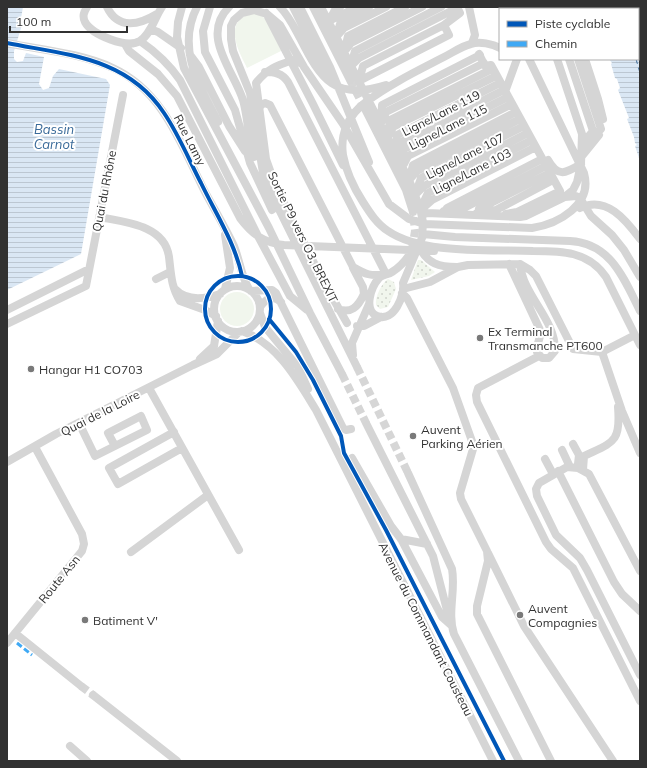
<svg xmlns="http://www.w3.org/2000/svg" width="647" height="768" viewBox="0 0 647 768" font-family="Mulish,sans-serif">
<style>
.grass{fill:#f1f6ed}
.garden{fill:url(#garden-dots)}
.water{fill:url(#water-rules)}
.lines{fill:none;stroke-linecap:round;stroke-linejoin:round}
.ferry{stroke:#396a99;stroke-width:1;stroke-dasharray:5 4;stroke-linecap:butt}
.minor-tunnel{stroke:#d6d6d6;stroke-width:8;stroke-dasharray:8 4;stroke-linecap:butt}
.minor{stroke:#d5d5d5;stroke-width:8}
.quiet{stroke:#3fa9f5;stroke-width:3;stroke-dasharray:6 3;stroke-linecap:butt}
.cycleway-casing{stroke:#fff;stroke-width:6}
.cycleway{stroke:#0057b8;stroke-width:4}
.poi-dot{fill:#797979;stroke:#fff;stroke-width:1.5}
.labels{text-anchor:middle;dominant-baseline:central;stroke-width:4;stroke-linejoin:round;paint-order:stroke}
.street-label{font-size:12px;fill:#313131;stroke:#fff}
.poi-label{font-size:12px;fill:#313131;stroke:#fff;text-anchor:start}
.water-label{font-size:13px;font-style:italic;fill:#396a99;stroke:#fff}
</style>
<defs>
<pattern id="garden-dots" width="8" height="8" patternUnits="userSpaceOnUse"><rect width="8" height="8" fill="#f1f6ed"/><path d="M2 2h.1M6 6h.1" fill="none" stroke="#cfd3cc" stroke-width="1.8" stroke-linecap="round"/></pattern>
<pattern id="water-rules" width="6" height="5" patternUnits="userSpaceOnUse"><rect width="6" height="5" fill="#dae7f4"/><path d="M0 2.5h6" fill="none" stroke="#bcc7d2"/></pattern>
</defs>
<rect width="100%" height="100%" fill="#fff"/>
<path class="grass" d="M250,14H261L287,48L247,68C238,50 223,23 250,14Z
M220 309a17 17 0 1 1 34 0a17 17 0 1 1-34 0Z"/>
<path class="garden" d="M418,260H421L435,272L429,276L411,280Z
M388,279L394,282L396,289L388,307L380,309L376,305C375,297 381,284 388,279Z"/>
<path class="water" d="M7,7H23L20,24L22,25L14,51V59L17,62L23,61L26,53L44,57L39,84L43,90L49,88L53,76L59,69L106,79L110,85L81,254L7,290Z
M593,7H640V161L635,146L637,145L635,143L634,137L627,119L629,118L618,90L620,88L617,79L615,78L611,64L612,63L609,59H638V9H593Z"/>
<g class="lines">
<path class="ferry" d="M623,7V9
M636,59L640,73"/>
<path class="minor-tunnel" d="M350,80L365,109
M412,249L415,231L413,212
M357,367L408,473
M342,374L367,425
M81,686L93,695"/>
<path class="minor" d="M87,7C84,12 82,16 85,22C92,35 127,49 140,41C151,34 155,17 162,7
M107,7C118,30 139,25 157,14
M182,7L178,22L177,37L184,68L269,228L310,313L342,374
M197,7C176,48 199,85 218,122
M210,7L203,31L205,52L235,110L250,163L272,210
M229,7C200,36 234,71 243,100C248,118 248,138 254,157
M280,7C289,16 294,27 300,38C321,80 335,101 386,85
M293,7L320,61L330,75
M300,7L330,67L369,162
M313,7L350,80
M321,7L409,180L420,208L423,222L422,238L403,283C405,295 394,323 377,316C363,310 371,287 379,278C383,274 388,275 392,272C400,267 407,259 411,252
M469,7L475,35L472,43
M524,7V9
M266,13L313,104L343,165
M329,21L357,7
M329,21L335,10L340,7
M150,29L158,32L181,48
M337,34L341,21L369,7
M336,37L344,28L386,7
M140,41C156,52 169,64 180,80L258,236L290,296L307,310
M7,43C42,50 81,53 113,68C163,91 181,144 204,190C214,209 225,227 234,246C240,261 241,276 249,289
M125,44L129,51L158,74L177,96L240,218C252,234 264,243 284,245L434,251
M500,48C493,44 479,41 471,44C462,46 452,53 444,57C417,71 390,84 366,102C348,115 340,134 343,155C346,171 354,188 363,202C370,213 377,224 388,231C423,255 492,249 533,251C562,251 588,251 606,277L640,345
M345,49L348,36L405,7
M344,52L351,43L422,7
M479,54L485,66L491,65L560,191L517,212L506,214
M190,55L199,67L229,126L245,151
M569,59L593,131L588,137
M578,59L601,129L582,144
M585,59L598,99L603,119
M302,64L294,60C277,65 267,69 256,83L266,159L276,187L323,281L347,323
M351,65L355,51L441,7
M351,66L359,58L457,8
M359,81L449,35L444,25L460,13L457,7
M359,81L363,66L444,25
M505,92L517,59
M259,109L261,105L265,103L270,105L353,267C365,274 371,277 386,274L288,82C282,73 274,72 265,72
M365,109L406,190L413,212
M383,120L386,112L484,63
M381,124L382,105L480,55
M390,134L393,127L496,76
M388,139L390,120L492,69
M397,149L401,142L504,90
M395,153L397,135L500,83
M582,156L599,135
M548,160C558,178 566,173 581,164
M404,164L408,156L512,104
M402,166L404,149L508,97
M262,175L357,367
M411,178L417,171L520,119
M264,179L250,93L233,51L231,39V26L234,20L242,13L254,10L267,14L280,25L304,67L343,124L389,204L409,219L424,224L532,228C558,224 593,205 584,173L529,59
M409,180L413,165L516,112
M417,193L424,186L528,133
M415,195L421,178L524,126
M565,197L576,196L580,198L591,216L612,235L624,250L640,277
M423,208L432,200L536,147
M447,208L542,159
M580,208C606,195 626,220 640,239
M479,209L550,173
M420,210L428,193L532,140
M444,211L464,208L546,166
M477,213L496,210L553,180
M422,215L427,213L520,217L526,216L563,198L573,190L577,182L581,164L582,134L557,59
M99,217C125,222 165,225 169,257C171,273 171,287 180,301L205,310L216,316
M423,234L455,237L570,241C611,243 624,279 640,311
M225,235L230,268L225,289
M419,247C428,264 439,267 457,267
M509,264L540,330C542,339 535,344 537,352L542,358H549L555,351C556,319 523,296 520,264
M156,279L170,272
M214 309a23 23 0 1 1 46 0a23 23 0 1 1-46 0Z
M175,289C187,302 205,299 220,294
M403,289L430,282L458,267L468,265L520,264L530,270L536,276L573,349L602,352L635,335
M251,291L272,290L276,293L343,428L346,430L351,429
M402,293L407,298L453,388L473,444V449L460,493L461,499L487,551L488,561L477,606V614L551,761
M260,307C266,299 272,294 281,302
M338,309C351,314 358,307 364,294L363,287L353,268
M7,310L89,269
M260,313L265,327L298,367L308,389
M7,324L86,286L123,95
M357,326H364L381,317
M242,331C278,344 297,379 316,410L493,761
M602,352L622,411L640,453
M353,355L352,343L369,304
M539,356L478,388L476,395L477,402L546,542L551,549L573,568L640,701
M200,359L214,346L218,321
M149,388L239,550
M79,423L95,456L147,430L141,416L108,433L115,446
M367,425L433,556L449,618
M174,432L109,468L118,484L182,448
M573,444L579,455L578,464
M562,450L570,467
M352,458L391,526L401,539L442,617L451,625
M545,459L553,474
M7,462L56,434L193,365L217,354L239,332
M583,470L584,456C613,442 621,443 618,407
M558,471L614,582L622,594L640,611
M408,473L452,569C456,590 447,613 454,634L519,761
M401,539L427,544
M131,552L208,495
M488,553L524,626L613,761
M640,571L589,474L578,468L567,467L539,483L536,489L537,496L556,535L580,558L587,570L640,675
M15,633L81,686
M7,643L82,551L84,544L82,534L35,447
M93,695L177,761
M70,746L87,761"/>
<path class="quiet" d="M17,643L32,655"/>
<g class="cycleway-casing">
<path id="cycleway" d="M7,43C67,55 127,57 164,113C179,135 189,160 201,183C216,214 235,243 242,276
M205 309a33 33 0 1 1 66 0a33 33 0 1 1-66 0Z
M269,319L296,352L313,380L341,436L344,453L386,530L504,761"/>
</g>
<use href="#cycleway" class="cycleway"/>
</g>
<g class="poi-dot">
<circle cx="480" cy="338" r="4"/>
<circle cx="31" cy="369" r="4"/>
<circle cx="413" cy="436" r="4"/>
<circle cx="520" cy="615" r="4"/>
<circle cx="85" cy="620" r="4"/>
</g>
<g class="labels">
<g class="street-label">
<text transform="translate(441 113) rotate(-27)">Ligne/Lane 119</text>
<text transform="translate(448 127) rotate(-27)">Ligne/Lane 115</text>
<text transform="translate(190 140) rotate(63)">Rue Lamy</text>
<text transform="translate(465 156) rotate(-27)">Ligne/Lane 107</text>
<text transform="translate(472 171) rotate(-27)">Ligne/Lane 103</text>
<text transform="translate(104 191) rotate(-79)">Quai du Rhône</text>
<text transform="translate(303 237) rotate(64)">Sortie P9 vers O3, BREXIT</text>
<text transform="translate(100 413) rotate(-27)">Quai de la Loire</text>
<text transform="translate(59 579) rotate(-51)">Route Asn</text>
<text transform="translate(426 629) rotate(63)">Avenue du Commandant Cousteau</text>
</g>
<g class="poi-label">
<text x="488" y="331">Ex Terminal<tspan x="488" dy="14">Transmanche PT600</tspan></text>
<text x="39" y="369">Hangar H1 CO703</text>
<text x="421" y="429">Auvent<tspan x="421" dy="14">Parking Aérien</tspan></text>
<text x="528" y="608">Auvent<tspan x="528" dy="14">Compagnies</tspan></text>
<text x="93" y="620">Batiment V'</text>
</g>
<g class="water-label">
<text x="54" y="129">Bassin<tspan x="54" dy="15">Carnot</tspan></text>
</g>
</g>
<rect width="647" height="768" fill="none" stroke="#313131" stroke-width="16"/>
<rect x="499" y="8" width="140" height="52" fill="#ffffff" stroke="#adadad"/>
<rect x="507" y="21" width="20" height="6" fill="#0057b8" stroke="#adadad"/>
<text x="535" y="28" font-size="12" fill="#313131">Piste cyclable</text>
<rect x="507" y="41" width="20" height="6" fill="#3fa9f5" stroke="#adadad"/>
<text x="535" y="48" font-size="12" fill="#313131">Chemin</text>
<path d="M10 26v6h117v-6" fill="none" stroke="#313131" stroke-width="2"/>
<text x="16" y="26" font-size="12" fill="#313131" stroke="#ffffff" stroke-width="3" paint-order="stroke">100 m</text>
</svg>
